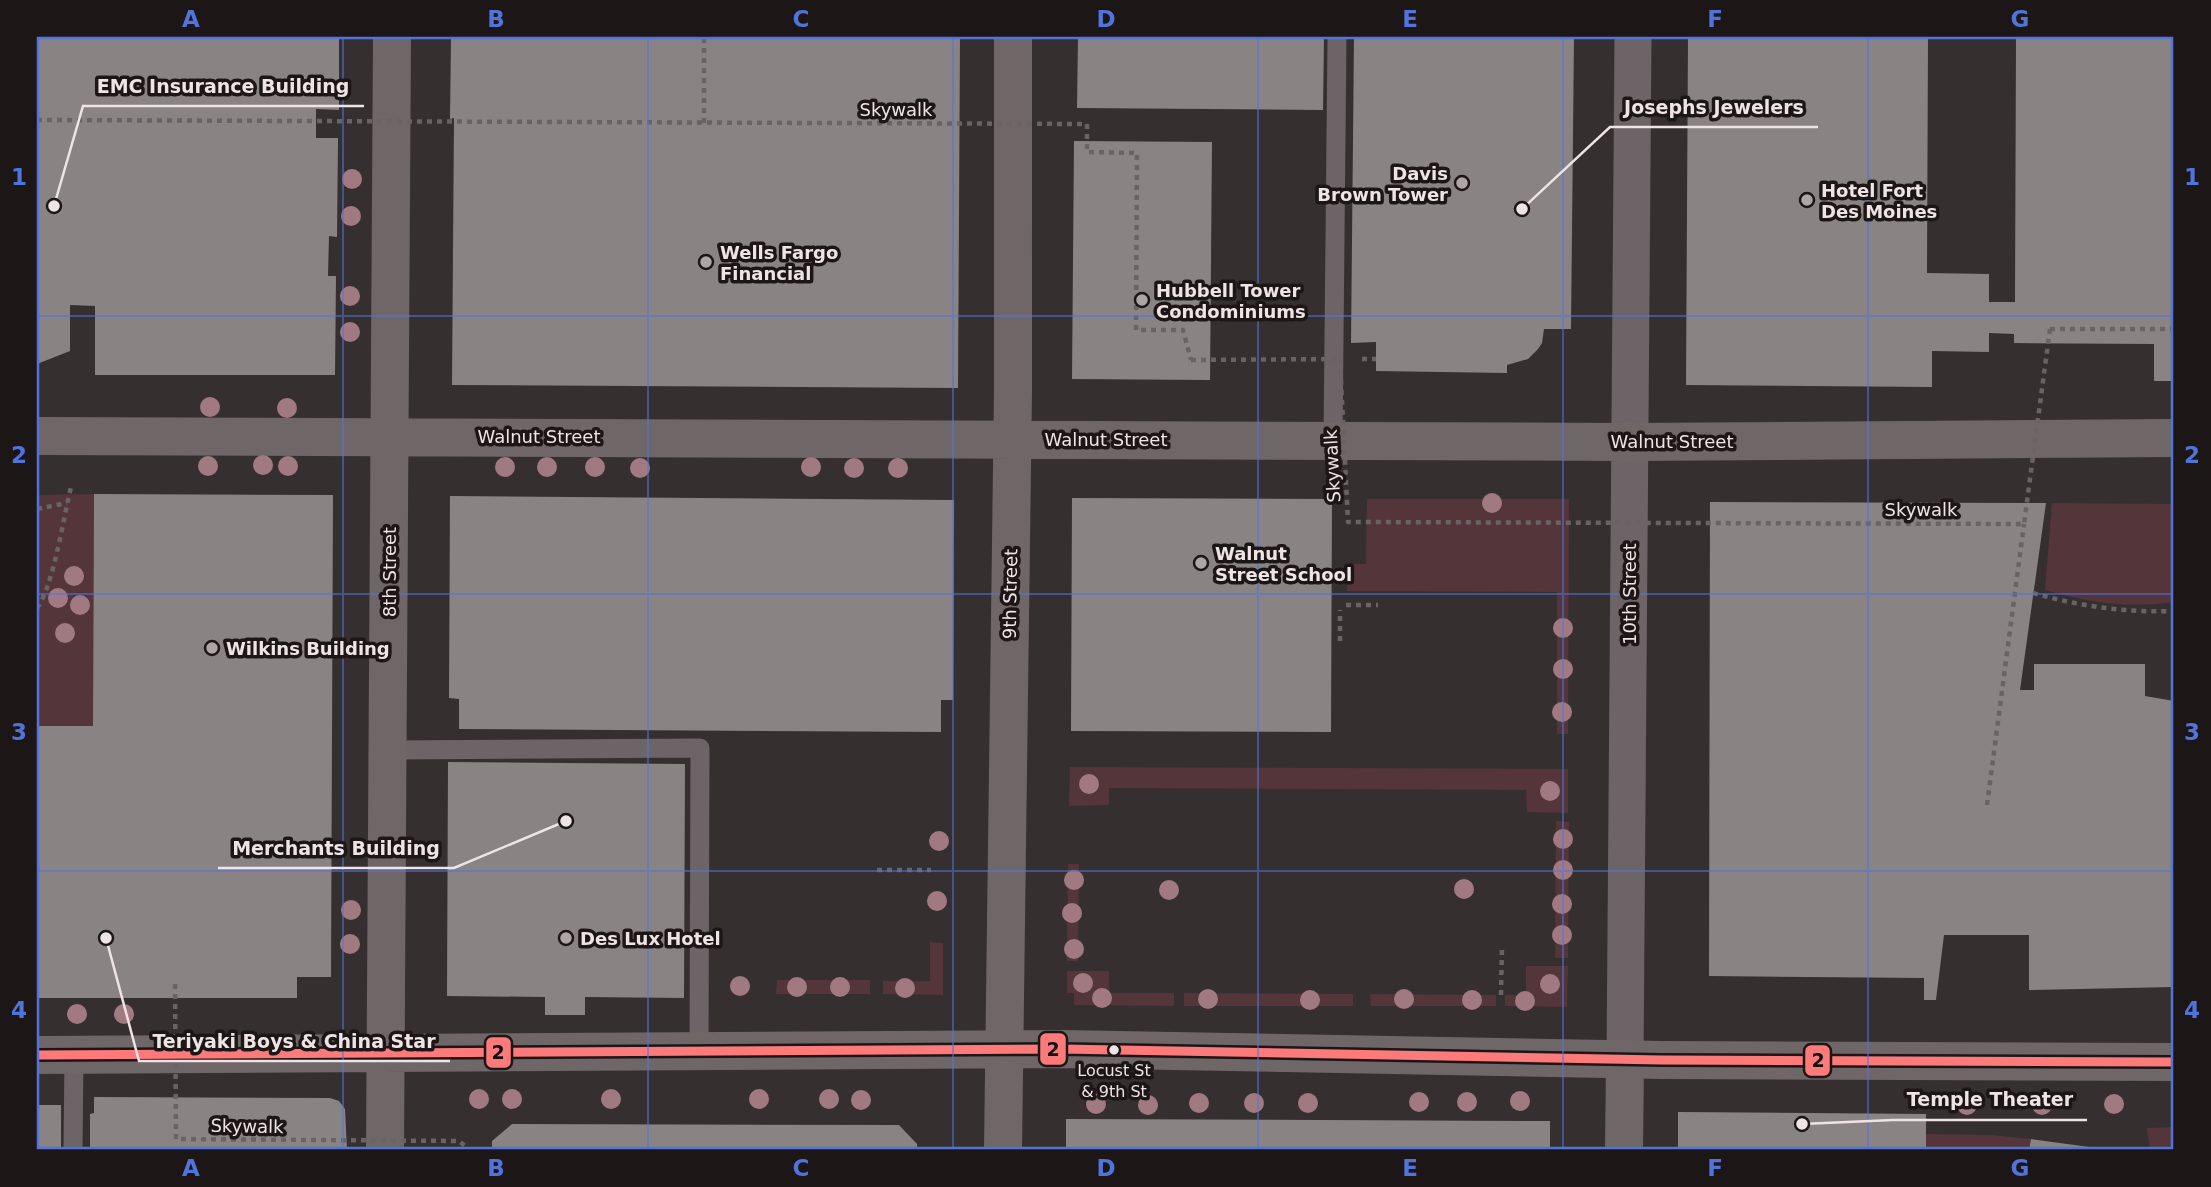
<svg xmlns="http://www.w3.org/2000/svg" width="2211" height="1187" viewBox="0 0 2211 1187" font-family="'DejaVu Sans',sans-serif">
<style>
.green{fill:#54353a}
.building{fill:#8a8384}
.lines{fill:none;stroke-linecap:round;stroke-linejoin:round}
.path{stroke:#6a6364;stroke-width:4.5;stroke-dasharray:5 5;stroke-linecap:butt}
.lane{stroke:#6c6466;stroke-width:19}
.street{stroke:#6c6466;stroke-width:37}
.secondary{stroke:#6f6667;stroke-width:38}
.path-bridge{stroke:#6a6364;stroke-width:4.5;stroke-dasharray:5 5;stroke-linecap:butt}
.bus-1-casing{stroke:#1c1617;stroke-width:14}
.bus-1{stroke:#fd7a7a;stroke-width:9}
.tree{fill:#a17a81}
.grid{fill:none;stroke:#5174dc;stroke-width:2;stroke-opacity:0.55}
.poi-dot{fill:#aea5a6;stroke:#1c1617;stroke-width:2.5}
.bus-dot{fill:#eee4e6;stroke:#1c1617;stroke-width:2.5}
.labels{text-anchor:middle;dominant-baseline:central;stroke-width:7;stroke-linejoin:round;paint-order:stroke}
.bus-label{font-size:16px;fill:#eee4e6;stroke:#1c1617}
.street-label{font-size:18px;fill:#eee4e6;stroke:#1c1617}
.poi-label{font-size:18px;font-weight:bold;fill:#eee4e6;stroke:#1c1617;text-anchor:start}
.leader{fill:none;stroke:#eee4e6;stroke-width:2.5}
.callout-dot{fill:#eee4e6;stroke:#1c1617;stroke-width:2.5}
.callout-label{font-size:19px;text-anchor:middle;font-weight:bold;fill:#eee4e6;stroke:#1c1617;stroke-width:7;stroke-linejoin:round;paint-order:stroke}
.line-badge{stroke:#1c1617;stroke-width:2.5}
.pale-badge-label{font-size:19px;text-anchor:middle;font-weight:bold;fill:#111}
.neatline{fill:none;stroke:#5174dc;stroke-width:2.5}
.grid-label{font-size:23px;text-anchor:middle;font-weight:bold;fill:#5174dc}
</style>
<rect width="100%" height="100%" fill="#362f30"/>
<path class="green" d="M94,494L93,726H37V495Z
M1367,499H1569L1568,734H1557V592L1347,591V564H1366Z
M2052,503L2174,504V602C2130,609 2087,602 2045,590Z
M1070,767L1568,769V813L1527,812L1526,790L1109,788V805L1069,806Z
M1556,821L1569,822L1568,958H1555Z
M1068,864H1079L1078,961H1067Z
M930,942L943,943V995L883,994V981H930Z
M1526,966H1568L1567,1007L1505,1006V995H1526Z
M1067,971H1109V993H1174V1006L1074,1005V993H1067Z
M777,980H870V994H776Z
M1184,993L1353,994V1006H1184Z
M1370,994L1496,995V1006H1371Z
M2174,1127V1150H2150L2147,1128Z
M1926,1134L1992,1135L2031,1139L2029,1150H1926Z"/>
<path class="building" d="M37,37H339V110L316,109V138H338L337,237L329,236L328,276H336L335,375H95V306L70,305V351L37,364Z
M451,37H960L958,388L452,385L454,118L450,119Z
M1078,37H1324L1323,110L1077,108Z
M1354,37H1574L1571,329H1544L1542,343L1538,349L1528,359L1507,365V373L1376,371V342L1351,343Z
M1688,37H1928L1927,273L1989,274V302H2015L2016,37H2174V381H2154V344L2014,343V334L1989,333V352L1932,351V387L1686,385Z
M1074,141L1212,142L1210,380L1072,379Z
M94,494L333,495L331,977H297V998H37V726H93Z
M450,496L954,500L953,700H941V732L459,729V699L449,698Z
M1072,498L1332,499L1331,732L1071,731Z
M1710,502L2046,503L2020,690H2034V664H2145V696L2174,701V987L2029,990V935H1944L1936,1000H1924V978L1709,976Z
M448,762L685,764L684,998L585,997V1015H545V997L447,996Z
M94,1097L330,1098L339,1101L345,1109L347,1150H90V1114L94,1113Z
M37,1105H61V1150H37Z
M1678,1112L1926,1114V1150H1678Z
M1066,1119L1550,1121V1150H1066Z
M512,1124L899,1125L917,1144V1150H492V1141Z
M2031,1139L2104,1149V1150H2029Z"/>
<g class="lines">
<path class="path" d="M704,123V37
M1087,124V152L1137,153L1136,330H1183L1191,360
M2050,329H2174
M1362,359H1376
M37,509L67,503
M2033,593C2079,606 2126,613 2174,611
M1346,605H1378
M37,608C53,588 64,515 71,487
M1340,641V610
M1987,805L2024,524
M877,870H931
M1501,995L1502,946"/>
<path class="lane" d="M1333,439L1337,37
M387,750L700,748L699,1050
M73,1150L74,1055"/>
<path class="street" d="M1625,1060L1633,37"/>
<path class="secondary" d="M37,436L1630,442L2174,438
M37,1055L1062,1049L1662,1060L2174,1062
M385,1150L392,37
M1003,1150L1013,391V37
M1624,1150L1625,1060"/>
<path class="path-bridge" d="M37,120L1087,124
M1191,360L1340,359L1348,522L2024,524L2050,329
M175,984L176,1139L459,1141L470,1150"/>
<g class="bus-1-casing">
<path id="bus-1" d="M37,1055L1062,1049L1662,1060L2174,1062"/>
</g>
<use href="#bus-1" class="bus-1"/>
</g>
<g class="tree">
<circle cx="352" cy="179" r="10"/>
<circle cx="351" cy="216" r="10"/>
<circle cx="350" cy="296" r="10"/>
<circle cx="350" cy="332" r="10"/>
<circle cx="210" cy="407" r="10"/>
<circle cx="287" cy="408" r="10"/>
<circle cx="263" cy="465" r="10"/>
<circle cx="208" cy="466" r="10"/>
<circle cx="288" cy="466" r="10"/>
<circle cx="505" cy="467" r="10"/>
<circle cx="547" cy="467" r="10"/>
<circle cx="595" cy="467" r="10"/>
<circle cx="811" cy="467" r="10"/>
<circle cx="640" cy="468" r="10"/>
<circle cx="854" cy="468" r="10"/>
<circle cx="898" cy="468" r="10"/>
<circle cx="1492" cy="503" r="10"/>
<circle cx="74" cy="576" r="10"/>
<circle cx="58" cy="598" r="10"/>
<circle cx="80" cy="605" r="10"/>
<circle cx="1563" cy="628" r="10"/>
<circle cx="65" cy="633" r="10"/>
<circle cx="1563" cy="669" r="10"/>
<circle cx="1562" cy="712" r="10"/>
<circle cx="1089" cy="784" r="10"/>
<circle cx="1550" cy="791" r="10"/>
<circle cx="1563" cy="839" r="10"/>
<circle cx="939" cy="841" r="10"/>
<circle cx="1563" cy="870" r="10"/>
<circle cx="1074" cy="880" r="10"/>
<circle cx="1464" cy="889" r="10"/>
<circle cx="1169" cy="890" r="10"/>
<circle cx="937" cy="901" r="10"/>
<circle cx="1562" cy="904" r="10"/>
<circle cx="351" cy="910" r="10"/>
<circle cx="1072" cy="913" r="10"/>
<circle cx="1562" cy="935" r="10"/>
<circle cx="350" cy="944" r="10"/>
<circle cx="1074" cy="949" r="10"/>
<circle cx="1083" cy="983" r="10"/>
<circle cx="1550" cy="984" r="10"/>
<circle cx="740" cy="986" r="10"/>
<circle cx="797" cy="987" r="10"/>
<circle cx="840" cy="987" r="10"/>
<circle cx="905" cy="988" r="10"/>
<circle cx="1102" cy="998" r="10"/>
<circle cx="1208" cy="999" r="10"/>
<circle cx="1404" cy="999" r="10"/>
<circle cx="1310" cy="1000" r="10"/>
<circle cx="1472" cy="1000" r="10"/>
<circle cx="1525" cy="1001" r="10"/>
<circle cx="77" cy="1014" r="10"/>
<circle cx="124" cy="1014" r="10"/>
<circle cx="479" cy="1099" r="10"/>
<circle cx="512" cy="1099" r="10"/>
<circle cx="611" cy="1099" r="10"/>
<circle cx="759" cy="1099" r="10"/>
<circle cx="829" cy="1099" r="10"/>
<circle cx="861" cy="1100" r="10"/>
<circle cx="1520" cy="1101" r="10"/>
<circle cx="1419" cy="1102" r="10"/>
<circle cx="1467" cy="1102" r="10"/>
<circle cx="1199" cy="1103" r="10"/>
<circle cx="1254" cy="1103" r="10"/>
<circle cx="1308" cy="1103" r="10"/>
<circle cx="1096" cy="1104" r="10"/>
<circle cx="2114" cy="1104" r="10"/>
<circle cx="1148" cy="1105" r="10"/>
<circle cx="1967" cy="1105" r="10"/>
<circle cx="2042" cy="1105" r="10"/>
</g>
<path class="grid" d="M343,37V1150M648,37V1150M953,37V1150M1258,37V1150M1563,37V1150M1868,37V1150M37,316H2174M37,594H2174M37,871H2174"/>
<g class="poi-dot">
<circle cx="1462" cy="183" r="7"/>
<circle cx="1807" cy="200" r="7"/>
<circle cx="706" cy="262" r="7"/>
<circle cx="1142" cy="300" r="7"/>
<circle cx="1201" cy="563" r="7"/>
<circle cx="212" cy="648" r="7"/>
<circle cx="566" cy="938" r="7"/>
</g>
<circle class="bus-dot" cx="1114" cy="1050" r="6"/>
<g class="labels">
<g class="bus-label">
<text x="1114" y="1070">Locust St<tspan x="1114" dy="21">&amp; 9th St</tspan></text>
</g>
<g class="street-label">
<text x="896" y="109">Skywalk</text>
<text x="539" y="436">Walnut Street</text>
<text x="1106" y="439">Walnut Street</text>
<text x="1672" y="441">Walnut Street</text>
<text transform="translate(1332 466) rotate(-93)">Skywalk</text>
<text x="1921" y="509">Skywalk</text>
<text transform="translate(389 572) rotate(-90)">8th Street</text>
<text transform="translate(1010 594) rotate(-89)">9th Street</text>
<text transform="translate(1629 594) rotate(-90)">10th Street</text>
<text transform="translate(247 1126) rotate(1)">Skywalk</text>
</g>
<g class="poi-label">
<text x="1448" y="173" text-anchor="end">Davis<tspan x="1448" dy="21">Brown Tower</tspan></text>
<text x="1821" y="190">Hotel Fort<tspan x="1821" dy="21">Des Moines</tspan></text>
<text x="720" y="252">Wells Fargo<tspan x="720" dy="21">Financial</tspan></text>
<text x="1156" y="290">Hubbell Tower<tspan x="1156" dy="21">Condominiums</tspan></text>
<text x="1215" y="553">Walnut<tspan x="1215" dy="21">Street School</tspan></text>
<text x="226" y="648">Wilkins Building</text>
<text x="580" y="938">Des Lux Hotel</text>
</g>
</g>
<path class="leader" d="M54 206L83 106H364M1522 209L1610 127H1818M566 821L454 868H218M106 938L139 1061H450M1802 1124L1893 1120H2087"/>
<g class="callout-dot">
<circle cx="54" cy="206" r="7"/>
<circle cx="1522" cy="209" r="7"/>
<circle cx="566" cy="821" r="7"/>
<circle cx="106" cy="938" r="7"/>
<circle cx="1802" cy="1124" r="7"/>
</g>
<g class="callout-label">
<text x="223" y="93">EMC Insurance Building</text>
<text x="1714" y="114">Josephs Jewelers</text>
<text x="336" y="855">Merchants Building</text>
<text x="294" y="1048">Teriyaki Boys &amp; China Star</text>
<text x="1990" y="1106">Temple Theater</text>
</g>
<g class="line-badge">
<rect x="1039" y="1032" width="28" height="34" rx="7" fill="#fd7a7a"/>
<rect x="485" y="1036" width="27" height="33" rx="7" fill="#fd7a7a"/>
<rect x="1804" y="1044" width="27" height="33" rx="7" fill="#fd7a7a"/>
</g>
<g class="pale-badge-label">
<text x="1053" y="1056">2</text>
<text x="498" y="1059">2</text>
<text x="1818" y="1067">2</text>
</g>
<rect width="2211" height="1187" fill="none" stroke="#1c1617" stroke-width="77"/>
<rect x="38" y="38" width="2134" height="1110" class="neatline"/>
<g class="grid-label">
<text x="191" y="27">A</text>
<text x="496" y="27">B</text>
<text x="801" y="27">C</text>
<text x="1106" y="27">D</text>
<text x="1410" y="27">E</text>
<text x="1715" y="27">F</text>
<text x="2020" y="27">G</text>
<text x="19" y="185">1</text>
<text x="2192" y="185">1</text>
<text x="19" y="463">2</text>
<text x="2192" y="463">2</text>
<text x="19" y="740">3</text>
<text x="2192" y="740">3</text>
<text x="19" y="1018">4</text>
<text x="2192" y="1018">4</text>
<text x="191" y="1176">A</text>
<text x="496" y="1176">B</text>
<text x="801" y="1176">C</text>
<text x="1106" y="1176">D</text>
<text x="1410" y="1176">E</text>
<text x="1715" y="1176">F</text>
<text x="2020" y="1176">G</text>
</g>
</svg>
